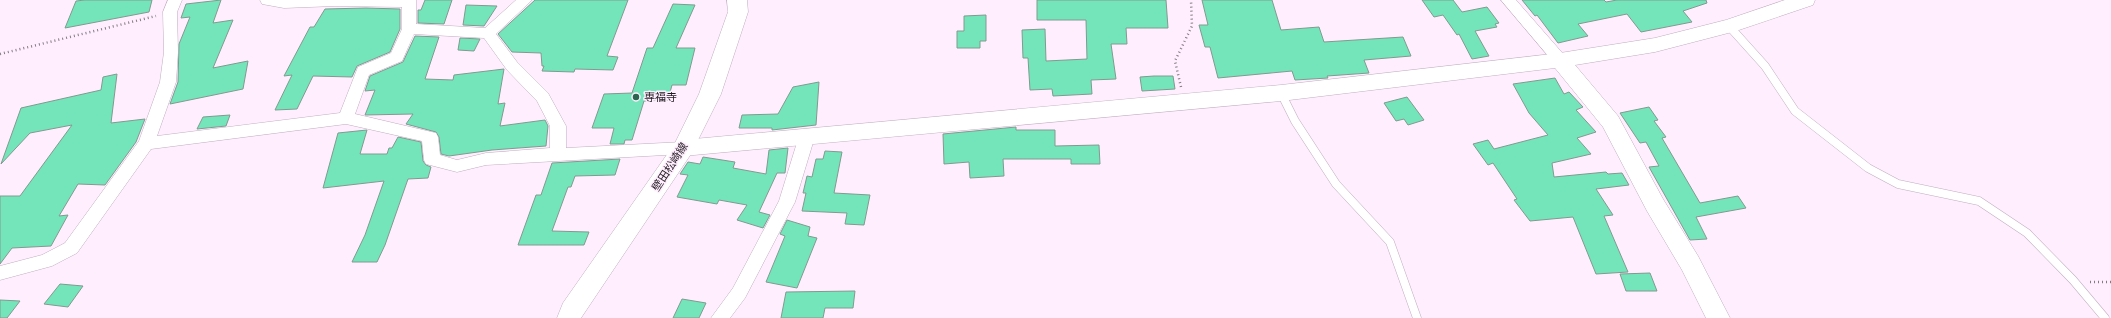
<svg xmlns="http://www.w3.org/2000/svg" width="2111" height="318" viewBox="0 0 2111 318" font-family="'DejaVu Sans','Noto Sans JP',sans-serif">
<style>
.building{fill:#74e5ba;stroke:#819a8f}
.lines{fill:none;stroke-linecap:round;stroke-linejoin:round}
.service-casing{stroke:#c0adc0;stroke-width:9}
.minor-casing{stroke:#c0adc0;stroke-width:1}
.tertiary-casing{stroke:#c0adc0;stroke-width:1}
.secondary-casing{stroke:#c0adc0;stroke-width:1}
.path{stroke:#867b85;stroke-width:2.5;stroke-dasharray:1 3;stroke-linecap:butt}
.service{stroke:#fff;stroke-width:8}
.minor{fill:#fff;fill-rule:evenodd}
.tertiary{fill:#fff;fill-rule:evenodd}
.secondary{fill:#fff;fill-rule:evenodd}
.poi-dot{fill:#2a654f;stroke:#ffeffe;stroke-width:1.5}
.labels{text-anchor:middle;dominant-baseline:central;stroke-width:3;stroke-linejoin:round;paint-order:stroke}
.poi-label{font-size:11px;fill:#221b22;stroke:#ffeffe;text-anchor:start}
.street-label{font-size:11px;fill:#221b22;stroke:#ffeffe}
</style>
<rect width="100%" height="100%" fill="#ffeffe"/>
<path class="building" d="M85,0H152L149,12L65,28L76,1Z
M221,0L213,23L233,20L213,68L248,61L243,89L170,104L178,82L179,44L190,17L181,18L186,4Z
M425,0H452L444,24L418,23V10H421Z
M535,0H628L607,56L618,57L613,70L575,69L574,72L542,71L544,66H542L541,53L512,52L498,34Z
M1037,0H1166L1168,28H1126L1127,44H1111L1116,79L1091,80L1092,94L1053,96L1052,89L1030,90L1028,58H1023L1022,30L1045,29L1046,61L1087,59L1086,20H1037Z
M1202,0H1272L1281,30L1319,27L1324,42L1403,37L1411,56L1364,60L1369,73L1327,76L1328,78L1295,80L1292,71L1218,78L1210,47H1205L1199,25H1208Z
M1422,0H1453L1462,12L1487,7L1499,23L1495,24L1497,27L1475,31L1489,56L1472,59L1459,34L1457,35L1443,15L1434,17Z
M1522,0H1604L1606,2L1617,0H1706L1707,3L1683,11L1692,22L1641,32L1627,14L1578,24L1588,36L1558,43L1537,15L1535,16Z
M673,4L695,5L676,48H695L686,85H672L668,100L644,101L632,140H625L624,144H610L614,128H592L604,94L632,93L647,48H653Z
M466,5L497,6L484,26L463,25Z
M366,8L400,9V29L390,52L357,66L352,77L313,76L297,109L275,110L292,75L284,76L310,27H314L325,9Z
M986,15V41H980V48H957V31H964V16Z
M415,36L439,37L425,79L453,80L454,75L504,69L498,104L505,103L500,126L545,120L548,126L546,146L492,150L449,156L441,154L439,137L436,132L406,124L413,114L365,115L375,90L365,91L370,76L403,62Z
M460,38L480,39L474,51L458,50Z
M117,74L111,123L145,119L136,142L105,185L78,184L59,216L68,215L51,246L12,248L0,264V196H20L72,125L30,133L1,164L21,108L101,90L103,77Z
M1154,76H1173L1175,89L1142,91L1140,77Z
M1555,78L1564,94L1569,92L1583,107L1576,110L1596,132L1577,138L1591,154L1552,163L1554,177L1606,172L1608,174L1622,173L1629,185L1596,189L1613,215L1604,216L1628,272L1596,274L1573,217L1530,221L1514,200L1517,199L1493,163L1488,165L1473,144L1488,140L1494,149L1548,135L1529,113L1513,84Z
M819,82L816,125L772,130V128H739L742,115L778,114L793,87Z
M1407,97L1424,120L1408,125L1404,119L1396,121L1384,103Z
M1649,107L1658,120L1654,121L1666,137L1662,138L1700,203L1738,196L1746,208L1696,217L1707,239L1690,240L1649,167L1659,166L1646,142L1640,143L1620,113Z
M230,115L226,126L197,129L203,117Z
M1016,127V130H1055V146L1099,145L1100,164H1071V159H1003L1004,176L970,178L969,162L944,164L943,134Z
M367,130L360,154H387L389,148H392L398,137L421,142L423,161L426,165L431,167L428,178L408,179L385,245L377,262H352L365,235L384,181L323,188L338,133Z
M788,148L785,173H777L759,212L770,215L763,228L737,220L747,205L719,200L717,204L677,197L688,175L680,174L688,162L700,164L703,157L735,162L733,168L766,174L769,150Z
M825,151L842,152L834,193L870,195L864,225L845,224L847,213L802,211L806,193H803L807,176L812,177L816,159H823Z
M620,159L615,175L575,176L571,187H568L552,231L589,232L584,245H518L536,195H541L552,163Z
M787,220L810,227L808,236L817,238L797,288L766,282L785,236L780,234Z
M1650,273L1657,291H1626L1620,274Z
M60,284L83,286L68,307L44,304Z
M855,291L853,308H825L823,318H781L786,292Z
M682,299L706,303L699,318H673Z
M0,300L20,301L7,318H0Z"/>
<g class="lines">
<g class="service-casing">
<path id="service" d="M1729,26L1765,66L1795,111L1868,168L1898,184L1979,201L2027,233L2073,280L2105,318
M1281,93L1295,121L1336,184L1390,242L1417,318"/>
</g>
<g class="minor-casing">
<path id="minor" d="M168,0H182L177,12L178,52L176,82L157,136L340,113L358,67L391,53L402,29V7L335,6L284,8L262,4L260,0H416V24L485,28L516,0H532L496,34L517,62L548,93L566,126V148L683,142L689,144L691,148L689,152L683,154L486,165L457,172L426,164L424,160L422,141L346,124L151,149L77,253L52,266L0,280V266L42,255L65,243L139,141L160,82L164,52L163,12ZM414,34L484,38L507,70L537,101L550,126V148L486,153L457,160L440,155L438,137L436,133L355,114L369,75L402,61Z
M1501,0H1516L1565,56L1567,60L1565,64L1560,65L1555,64Z
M807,130L813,132L815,136L795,202L745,298L730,318H711L733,288L779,201L799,136L801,132Z"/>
</g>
<g class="tertiary-casing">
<path id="tertiary" d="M1785,0H1815L1813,5L1736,31L1655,52L1575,65L1618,116L1663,199L1698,256L1730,318H1706L1682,270L1647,211L1603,127L1555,68L1281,101L683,156L676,154L673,148L676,142L683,140L1281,85L1560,53L1655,38L1726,20Z"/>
</g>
<g class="secondary-casing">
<path id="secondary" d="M727,0H747L748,12L721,94L691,154L581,318H557L563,303L675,143L699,94L728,12Z"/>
</g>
<path class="path" d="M0,54L156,16
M1181,87L1175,61L1192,26L1191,0
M2090,282H2111"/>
<use href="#service" class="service"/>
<use href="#minor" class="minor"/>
<use href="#tertiary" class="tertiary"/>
<use href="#secondary" class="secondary"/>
</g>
<circle class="poi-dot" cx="636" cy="97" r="4"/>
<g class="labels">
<g class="poi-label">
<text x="644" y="97">専福寺</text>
</g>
<g class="street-label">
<text transform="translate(670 167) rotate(-57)">壁田松崎線</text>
</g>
</g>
</svg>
